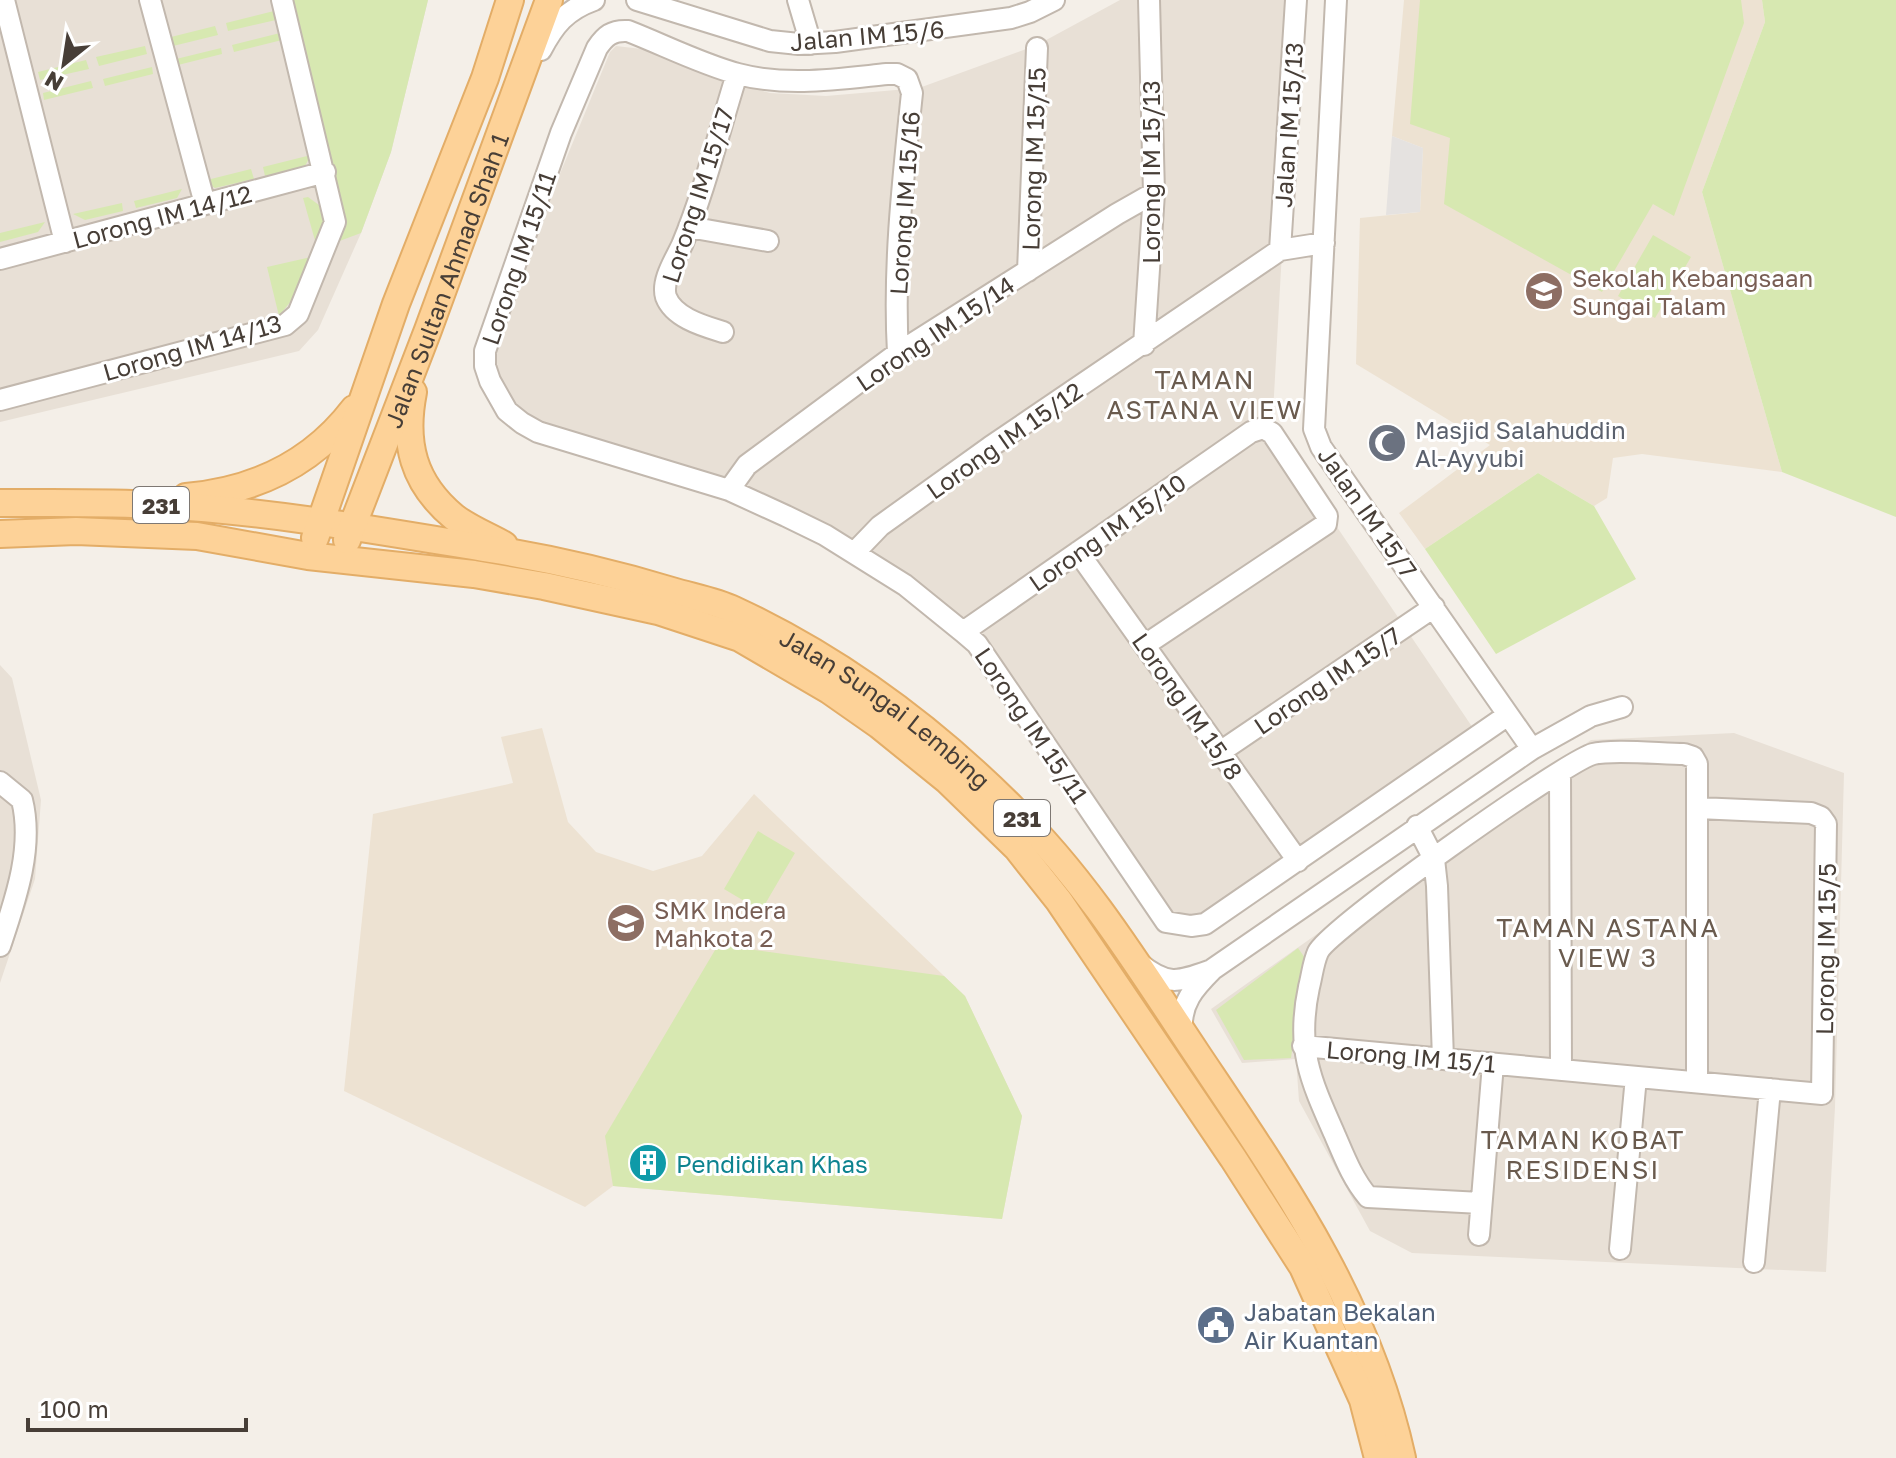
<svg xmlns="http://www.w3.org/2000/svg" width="1896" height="1458" viewBox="0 0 1896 1458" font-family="'Golos Text',sans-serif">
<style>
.residential{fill:#e8e0d6}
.education{fill:#ede2d2}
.green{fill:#d7e8b1}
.parking{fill:#e5e2e0}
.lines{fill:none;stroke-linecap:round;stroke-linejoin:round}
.minor-casing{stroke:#c2b8ae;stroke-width:24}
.major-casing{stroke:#e3ad67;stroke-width:30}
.minor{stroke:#fff;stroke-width:20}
.major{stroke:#fdd298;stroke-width:26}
.labels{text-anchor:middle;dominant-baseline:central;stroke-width:6;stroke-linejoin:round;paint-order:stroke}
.shield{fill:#fff;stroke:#7e7873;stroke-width:2}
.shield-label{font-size:22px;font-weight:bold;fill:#473e37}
.street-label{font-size:24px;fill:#473e37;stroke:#fff}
.education-label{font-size:24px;fill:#785e54;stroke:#fff;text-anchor:start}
.worship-label{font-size:24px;fill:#5b616d;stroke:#fff;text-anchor:start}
.culture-label{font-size:24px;fill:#0d838f;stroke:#fff;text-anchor:start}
.service-label{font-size:24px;fill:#4e5e75;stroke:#fff;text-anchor:start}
.neighbourhood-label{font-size:26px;letter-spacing:2px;fill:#6a5b4e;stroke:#fff}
</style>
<rect width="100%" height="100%" fill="#f4efe8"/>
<path class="residential" d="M0,0H428L391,152L361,233L318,330L299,351L0,422Z
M1120,0H1296L1272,431L1477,734L1202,917L1188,919L1169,912L970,623L856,547L538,429L507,408L488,349L610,52L616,46L642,49L719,78L770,93L826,96L919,88L1037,45Z
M0,665L12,678L41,800L35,879L0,983Z
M1734,733L1844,773L1835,1107L1826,1272L1412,1253L1370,1231L1299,1101L1296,1059L1242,1063L1211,1009L1591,740Z"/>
<path class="education" d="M1404,0H1762L1765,22L1702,192L1782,472L1642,454L1613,458L1607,498L1594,506L1538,473L1425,549L1399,513L1490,445L1356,364L1360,218L1420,212L1423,148L1392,136Z
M542,728L568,822L596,852L653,871L702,856L754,794L965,996L1022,1116L1002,1219L613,1186L585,1207L344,1091L373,814L513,783L501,737Z"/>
<path class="green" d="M282,0H428L391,152L361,233L326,246L335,222Z
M1420,0H1741L1744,23L1674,216L1653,204L1602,292L1444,204L1450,138L1410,124Z
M1762,0H1896V517L1782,472L1702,192L1765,22Z
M274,11L276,20L228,31L226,23Z
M215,26L218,35L169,47L167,38Z
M280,33L282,40L234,52L232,45Z
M145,46L147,54L99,66L96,57Z
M221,48L222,54L174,66L172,60Z
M86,60L89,69L40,80L38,72Z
M152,67L153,74L105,86L103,79Z
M91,81L93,88L44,100L43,93Z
M311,155L305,166L265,176L263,167Z
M251,169L254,179L215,188L203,181Z
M182,189L177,198L136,208L134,201Z
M308,197L319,205L324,225L316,244L303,198Z
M122,203L123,211L85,220L73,214Z
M45,222L38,232L0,242V233Z
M1653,235L1691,257L1655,318L1618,296Z
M311,257L295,296L279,316L267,267Z
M1538,473L1594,506L1636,579L1496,654L1425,549Z
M758,831L795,853L761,911L724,889Z
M718,945L944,976L965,996L1022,1116L1002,1219L613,1186L605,1136Z
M1298,948L1305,958L1291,1058L1244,1060L1216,1010Z"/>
<path class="parking" d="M1392,136L1423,148L1420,212L1386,215Z"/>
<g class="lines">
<g class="minor-casing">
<path id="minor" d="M4,0L65,242
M150,0L205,204
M637,0L770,41L799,44L835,42L1011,18L1030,12L1054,0
M798,0L811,44
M1336,0L1314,429L1321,447L1532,749
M541,50C554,25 566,10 594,0
M689,227L768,241
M1280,250L1296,0
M0,259L325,172
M1028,271L1037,48
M723,332C704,326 674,318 666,297C661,281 675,260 682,245C705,190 719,131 737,74
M1144,345L1154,193L1149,0
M898,353C893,267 903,179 912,93L907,79L897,74H887C838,79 787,87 738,74C701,64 664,45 628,31C612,30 605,36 597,48L561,133L485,351V366L490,381L507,411L522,423L538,432L729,490L786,516L825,535L905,585L963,632L977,644L1166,922L1191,926L1205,924L1508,715
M0,400L285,325L298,314L335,222L282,0
M729,490L747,465L898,353L1117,214L1154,193
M855,552L880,526L990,447L1280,250L1324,243
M1078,552L1298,861
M963,632L1251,432L1263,428L1272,433L1327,516L1326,524L1145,645
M1220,752L1434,607
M1560,772L1561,1070
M0,782L22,800C34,848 15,901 0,946
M1417,826L1434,859L1437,886L1443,1059
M1140,964C1167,986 1178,982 1209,971
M1182,1031C1180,1003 1194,988 1213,969L1532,749L1591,716L1622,707
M1303,1046L1822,1094L1826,824L1821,817L1811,813L1698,808
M1481,1203L1368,1197C1352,1178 1344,1156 1334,1133C1310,1079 1296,1048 1309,987C1312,976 1313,963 1318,952C1329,929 1564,762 1593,754C1612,749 1662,754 1684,754L1693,757L1697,764V1082
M1479,1235L1493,1064
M1620,1249L1636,1077
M1754,1262L1770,1089"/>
</g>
<g class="major-casing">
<g id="major">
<path d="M413,392C403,443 413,483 454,517C468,528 488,536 504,545"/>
<path d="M186,497C254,491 312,464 354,409"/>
<path id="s1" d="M0,503C53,503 106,502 158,505C270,511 381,531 490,549C552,559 612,573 672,591C692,597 715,601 734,610C839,659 931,727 1013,809C1086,880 1141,970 1197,1054C1284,1184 1368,1303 1402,1458"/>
<path d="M0,534L76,531L197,536L308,556L474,574L544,586L658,611L740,638L829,690L879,725L947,780L1017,848L1059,901L1233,1158L1303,1267L1363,1400L1378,1458"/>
<path d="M315,538L396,304L485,78L510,0"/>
<path id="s2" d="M347,540L428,330L549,0"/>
</g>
</g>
<use href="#minor" class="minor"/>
<use href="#major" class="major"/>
</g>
<defs>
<g id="school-disc" transform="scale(2)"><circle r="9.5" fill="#8d6e63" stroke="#fff"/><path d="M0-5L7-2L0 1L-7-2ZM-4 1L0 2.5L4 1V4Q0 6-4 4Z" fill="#fff"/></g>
<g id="mosque-disc" transform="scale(2)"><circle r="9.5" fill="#6b7280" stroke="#fff"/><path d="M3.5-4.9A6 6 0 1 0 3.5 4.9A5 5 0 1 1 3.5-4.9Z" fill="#fff"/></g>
<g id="building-disc" transform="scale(2)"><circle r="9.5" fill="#0f9aa8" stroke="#fff"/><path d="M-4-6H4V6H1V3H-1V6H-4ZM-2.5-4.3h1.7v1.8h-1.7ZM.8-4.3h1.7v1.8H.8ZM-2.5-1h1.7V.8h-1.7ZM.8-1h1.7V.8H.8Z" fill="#fff"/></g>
<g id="civic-disc" transform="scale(2)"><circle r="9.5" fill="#5c6f8a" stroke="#fff"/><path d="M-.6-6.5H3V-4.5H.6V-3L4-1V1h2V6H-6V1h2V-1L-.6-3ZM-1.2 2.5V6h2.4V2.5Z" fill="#fff"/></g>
</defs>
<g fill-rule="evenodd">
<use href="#school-disc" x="1544" y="291"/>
<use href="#mosque-disc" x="1387" y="443"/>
<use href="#school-disc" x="626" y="923"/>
<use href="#building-disc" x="648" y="1163"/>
<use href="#civic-disc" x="1216" y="1325"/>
</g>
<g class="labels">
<g class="shield">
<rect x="133" y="487" width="56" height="36" rx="6"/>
<rect x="994" y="800" width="56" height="36" rx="6"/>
</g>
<g class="shield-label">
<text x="161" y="505">231</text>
<text x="1022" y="818">231</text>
</g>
<g class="street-label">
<text transform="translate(867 35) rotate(-5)">Jalan IM 15/6</text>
<text transform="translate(1288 125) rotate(-86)">Jalan IM 15/13</text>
<text transform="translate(1033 159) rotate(-88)">Lorong IM 15/15</text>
<text transform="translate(1150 172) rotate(-90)">Lorong IM 15/13</text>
<text transform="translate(697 195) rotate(-72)">Lorong IM 15/17</text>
<text transform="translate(904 203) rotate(-86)">Lorong IM 15/16</text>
<text transform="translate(162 216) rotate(-15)">Lorong IM 14/12</text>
<text transform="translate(518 258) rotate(-71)">Lorong IM 15/11</text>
<text stroke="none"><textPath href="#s2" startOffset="278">Jalan Sultan Ahmad Shah 1</textPath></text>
<text transform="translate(935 333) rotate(-34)">Lorong IM 15/14</text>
<text transform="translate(192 347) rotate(-16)">Lorong IM 14/13</text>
<text transform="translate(1004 440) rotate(-35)">Lorong IM 15/12</text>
<text transform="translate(1368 512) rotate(55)">Jalan IM 15/7</text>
<text transform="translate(1107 532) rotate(-35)">Lorong IM 15/10</text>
<text transform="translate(1327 680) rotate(-34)">Lorong IM 15/7</text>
<text transform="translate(1188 706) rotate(55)">Lorong IM 15/8</text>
<text stroke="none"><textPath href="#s1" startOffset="926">Jalan Sungai Lembing</textPath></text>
<text transform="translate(1032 725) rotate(56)">Lorong IM 15/11</text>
<text transform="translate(1825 949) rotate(-89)">Lorong IM 15/5</text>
<text transform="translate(1411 1056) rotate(5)">Lorong IM 15/1</text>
</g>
<g class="education-label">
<text x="1572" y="277">Sekolah Kebangsaan<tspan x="1572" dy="28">Sungai Talam</tspan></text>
<text x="654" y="909">SMK Indera<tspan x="654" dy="28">Mahkota 2</tspan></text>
</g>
<g class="worship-label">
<text x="1415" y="429">Masjid Salahuddin<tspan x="1415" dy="28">Al-Ayyubi</tspan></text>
</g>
<g class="culture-label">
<text x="676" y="1163">Pendidikan Khas</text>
</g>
<g class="service-label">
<text x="1244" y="1311">Jabatan Bekalan<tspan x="1244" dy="28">Air Kuantan</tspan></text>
</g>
<g class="neighbourhood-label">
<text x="1205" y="379">TAMAN<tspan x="1205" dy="30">ASTANA VIEW</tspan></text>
<text x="1608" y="927">TAMAN ASTANA<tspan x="1608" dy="30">VIEW 3</tspan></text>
<text x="1583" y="1139">TAMAN KOBAT<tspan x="1583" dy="30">RESIDENSI</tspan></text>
</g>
</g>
<g transform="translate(64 64) rotate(210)" stroke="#ffffff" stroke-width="6" paint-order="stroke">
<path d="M0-6L14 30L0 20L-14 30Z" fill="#473e37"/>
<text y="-12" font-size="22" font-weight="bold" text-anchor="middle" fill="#473e37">N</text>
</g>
<path d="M28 1418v12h218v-12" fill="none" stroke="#473e37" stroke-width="4"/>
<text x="40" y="1418" font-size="24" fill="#473e37" stroke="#ffffff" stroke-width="6" paint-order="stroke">100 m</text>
</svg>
